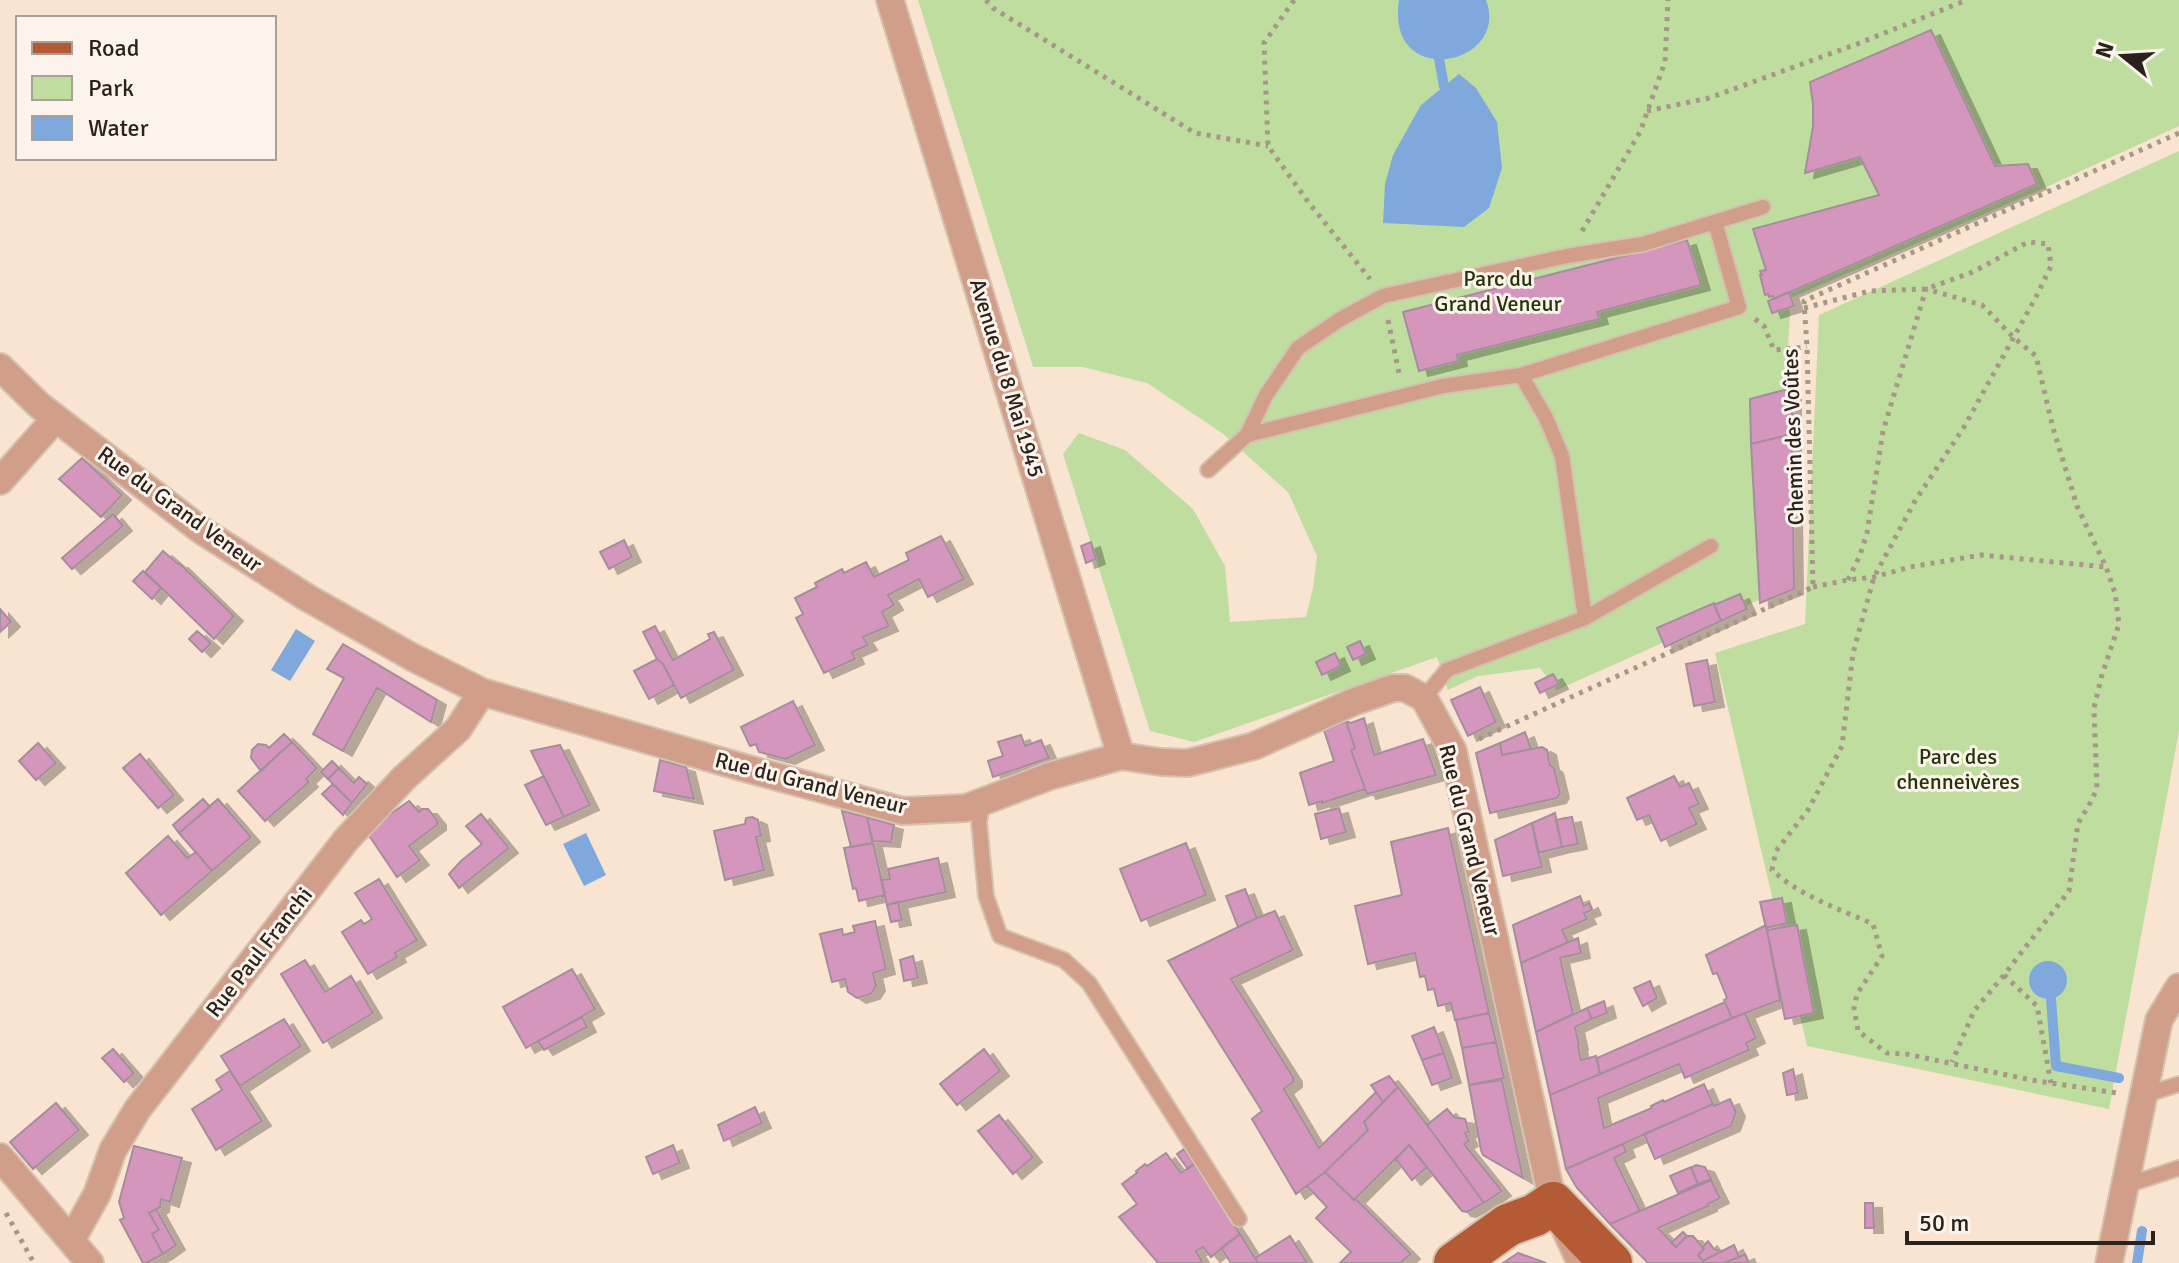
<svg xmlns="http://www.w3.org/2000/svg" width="2179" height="1263" font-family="Signika,sans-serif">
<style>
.green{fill:#bfdd9f}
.water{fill:#7fa8dc}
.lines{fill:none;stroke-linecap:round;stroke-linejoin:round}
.stream{stroke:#7fa8dc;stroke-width:10}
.building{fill:#d496bd;stroke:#a58e9c;stroke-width:2;filter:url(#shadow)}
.service-casing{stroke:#d4c1b0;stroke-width:18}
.minor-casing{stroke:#d4c1b0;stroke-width:30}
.primary-casing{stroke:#d4c1b0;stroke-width:46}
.path{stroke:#a69788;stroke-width:5;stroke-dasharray:4 6;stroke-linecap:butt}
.service{stroke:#d09e89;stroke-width:14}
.minor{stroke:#d09e89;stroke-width:26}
.primary{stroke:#b45b35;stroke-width:42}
.labels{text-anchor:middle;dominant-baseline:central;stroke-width:6;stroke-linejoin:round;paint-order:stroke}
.park-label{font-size:22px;fill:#243609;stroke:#fcf4ec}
.street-label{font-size:22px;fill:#2a231b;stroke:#fcf4ec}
</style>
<defs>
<filter id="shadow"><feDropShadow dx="9" dy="5" stdDeviation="0" flood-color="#0004"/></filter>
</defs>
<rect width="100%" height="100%" fill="#f9e4d1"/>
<path class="green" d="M918,0H2179V126L2040,190L1788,299L1790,313L1786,378L1788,587L1557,690L1540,668L1478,676L1448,690L1437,657L1194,742L1150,731L1063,454L1079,433L1125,450L1193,509L1225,566L1230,622L1306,617L1313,588L1317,556L1288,492L1222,433L1147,383L1083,367H1033Z
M2179,151V731L2109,1109L1807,1046L1715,653L1805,624L1819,315Z"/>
<path class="water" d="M1399,0H1486C1511,66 1385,91 1399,0Z
M1459,74L1476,88L1497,122L1502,168L1489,208L1464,227L1383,223L1385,184L1393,155L1421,105Z
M296,629L315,641L290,681L271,670Z
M586,833L606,875L584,886L563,844Z
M2029 980a19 19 0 1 1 38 0a19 19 0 1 1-38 0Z"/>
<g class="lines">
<path class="stream" d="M1439,59L1444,86
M2051,999L2056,1066L2119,1078
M2137,1263L2142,1231"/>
</g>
<path class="building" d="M1931,30L1995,166L2028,164L2037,184L1774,299L1773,296L1769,297L1768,294L1765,295L1760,275H1762L1760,271L1766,270L1753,229L1879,195L1860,157L1805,173L1813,127V104L1810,82Z
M1687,240L1701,285L1597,312L1599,319L1457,355L1458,361L1419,371L1403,312Z
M1789,292L1794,306L1772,313L1768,301Z
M1792,388V434L1751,444L1750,399Z
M1792,434L1794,589L1760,603L1751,444Z
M82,458L122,495L101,517L59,479Z
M113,514L123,526L72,569L62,558Z
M941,536L964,579L928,597L919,579L888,595L894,605L882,612L889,626L863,637L868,645L852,652L855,659L824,673L796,618L803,614L795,598L817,587L815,583L842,569L844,573L866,562L874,577L909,560L906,553Z
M624,540L632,557L609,569L600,552Z
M1091,542L1096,559L1086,563L1081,546Z
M163,551L178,564L179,563L234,616L214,639L145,572Z
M143,571L161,588L152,599L133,581Z
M1740,594L1747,609L1721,621L1714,605Z
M1714,603L1721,621L1665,647L1657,628Z
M0,609L11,622L0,632Z
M655,626L673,660L710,639L708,634L714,632L734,670L681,698L663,664L657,659L643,632Z
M197,631L211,643L202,652L189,639Z
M1360,641L1366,654L1353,660L1347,647Z
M343,644L437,700L431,722L377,688L343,751L313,734L344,678L327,669Z
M1335,653L1341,666L1322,675L1316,662Z
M657,659L663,664L674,685L649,699L634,671Z
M1707,660L1715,702L1694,706L1686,664Z
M1553,674L1559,684L1540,693L1535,683Z
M1480,687L1496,722L1468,736L1451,700Z
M793,701L815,745L786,759L759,752L756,744L750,746L741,727Z
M1364,718L1374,755L1423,739L1436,775L1367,794L1351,750L1355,748L1346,721L1351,723Z
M1346,721L1355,748L1351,750L1365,789L1322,803V801L1309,805L1300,773L1334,761L1324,730Z
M1525,732L1531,749L1502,755L1500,743Z
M284,734L292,742L261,771L251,758L252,750L258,744L266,745L269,748Z
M1021,735L1025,746L1041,740L1049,758L993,777L988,761L1003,756L998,742Z
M292,742L317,768L306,779L309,782L265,821L238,791Z
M38,743L56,763L36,780L19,761Z
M1500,743L1502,755L1542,747L1547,750L1550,765L1554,768L1560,793L1557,798L1490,813L1476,753Z
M560,745L590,805L564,817L531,751Z
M140,754L174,795L158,808L123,768Z
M660,760L686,767L694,799L654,791Z
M332,761L339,768L328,779L321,772Z
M339,768L354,783L359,777L367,784L352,803L328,779Z
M544,776L564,817L546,825L525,785Z
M1674,776L1680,787L1689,783L1699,804L1689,808L1697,824L1661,841L1649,815L1637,820L1627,798Z
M333,784L352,803L343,815L322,794Z
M203,799L210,807L179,833L173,825Z
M218,799L251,837L212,871L179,833Z
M409,801L419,812L422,809H428L437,820V825L409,846L420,860L397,877L366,831Z
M1339,808L1346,832L1321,839L1315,814Z
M842,811L867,817L873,843L851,847Z
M1555,813L1562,847L1538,853L1532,823Z
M481,814L509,848L459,888L449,874L461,861L482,844L466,826Z
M752,817L758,820L761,836L756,837L764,870L725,880L714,831L745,824L746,818Z
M867,817L894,825L891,842L872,841Z
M1572,817L1578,844L1562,847L1556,820Z
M1532,823L1542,867L1503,876L1495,840Z
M1448,828L1489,1013L1455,1020L1451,1003L1438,1006L1434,989L1428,990L1425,976L1420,977L1415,953L1368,964L1355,906L1402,895L1391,842Z
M168,836L187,858L196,852L212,871L161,915L126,873Z
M873,843L885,895L859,901L856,888L853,889L844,848Z
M1186,843L1206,895L1141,921L1120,869Z
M938,858L946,892L887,905L881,880L890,879L888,869Z
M379,879L417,940L395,953L397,957L368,974L342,932L361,920L364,924L372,919L355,893Z
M1245,889L1257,918L1238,927L1226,896Z
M1580,896L1584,906L1589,903L1592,910L1584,913L1587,919L1562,930L1568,942L1521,963L1513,925Z
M1782,898L1787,923L1766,928L1760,902Z
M898,902L902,920L891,922L887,905Z
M1275,911L1293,950L1231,979L1293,1077V1082L1284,1089L1319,1148L1376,1092L1383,1102L1364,1122L1368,1130L1325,1172L1296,1194L1252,1119L1262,1111L1168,961L1257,918Z
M875,921L886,969L873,973L876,986L871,994L857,998L848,992L845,979L832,982L820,934L842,929L843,935L855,932L853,926Z
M1766,925L1780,1000L1732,1018L1724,1000L1727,998L1717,973L1713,974L1706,955Z
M1797,925L1814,1013L1785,1019L1767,930Z
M1578,938L1581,953L1560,958L1573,1014L1536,1032L1521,963Z
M913,956L918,978L904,981L900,960Z
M305,960L325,992L351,976L373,1013L323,1043L281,974Z
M572,969L595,1009L526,1048L503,1007Z
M1650,981L1657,998L1643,1006L1634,988Z
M1604,1001L1607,1013L1592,1019L1587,1008Z
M1725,1002L1732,1018L1600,1074L1597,1058Z
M1587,1008L1592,1019L1575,1027L1579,1045L1578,1046L1581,1060L1596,1056L1600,1074L1550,1095L1536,1032Z
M1489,1013L1496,1042L1462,1048L1456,1020Z
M1745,1013L1756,1038L1746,1043L1749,1050L1685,1078L1679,1064L1598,1098L1604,1128L1652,1108L1651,1106L1663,1100L1664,1102L1704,1084L1713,1104L1566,1169L1550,1095Z
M582,1017L587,1027L544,1050L538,1041Z
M284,1019L301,1046L240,1086L221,1056Z
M1434,1027L1444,1053L1422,1060L1412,1036Z
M1496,1042L1504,1078L1469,1085L1462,1048Z
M113,1049L134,1073L124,1082L102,1058Z
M984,1049L1000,1071L957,1105L940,1084Z
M1444,1053L1452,1078L1432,1085L1422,1060Z
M1793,1069L1798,1093L1787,1095L1783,1073Z
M230,1071L262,1121L216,1150L192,1109L222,1090L216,1080Z
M1389,1076L1398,1087L1383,1102L1371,1085Z
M1502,1080L1510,1118L1523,1178L1483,1155L1481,1150L1469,1085Z
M1398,1087L1427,1125L1484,1203L1467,1212L1462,1211L1409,1145L1354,1200L1325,1172L1368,1130L1364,1122Z
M1730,1099L1736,1112L1731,1126L1655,1159L1644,1134L1713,1104L1714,1106Z
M56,1103L79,1130L33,1169L10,1142Z
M755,1107L762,1123L724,1141L718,1125Z
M1447,1109L1454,1117L1465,1119L1469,1132L1465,1133L1469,1141L1464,1144L1502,1191L1484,1203L1427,1125Z
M999,1115L1033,1157L1013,1174L978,1131Z
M1623,1144L1626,1152L1614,1158L1640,1211L1610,1224L1577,1188L1566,1169Z
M673,1145L680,1163L653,1174L646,1157Z
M1409,1145L1427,1167L1412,1180L1396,1159Z
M134,1146L182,1158L170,1202L161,1199L160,1207L149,1213L159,1230L152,1234L163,1254L146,1263H143L120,1220L124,1218L119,1202Z
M1184,1149L1194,1164L1188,1169L1177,1154Z
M1166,1153L1181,1173L1194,1164L1240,1234L1211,1257L1203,1247L1196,1251L1203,1263H1158L1119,1217L1137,1204L1122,1184L1137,1173L1136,1171L1145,1164L1147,1166Z
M1696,1165L1705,1167L1711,1179L1698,1184L1691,1168Z
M1691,1167L1698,1184L1678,1193L1670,1176Z
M1325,1172L1354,1200L1356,1199L1411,1254L1400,1263H1340L1351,1252L1316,1218L1327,1207L1307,1186Z
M1711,1180L1720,1198L1708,1204V1206L1658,1228L1676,1247L1687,1236H1693L1704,1249L1698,1255L1703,1261L1734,1245L1739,1257L1724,1263H1648L1610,1224Z
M1865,1203H1873L1874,1228H1865Z
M156,1209L176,1245L163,1254L152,1234L159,1230L149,1213Z
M1683,1232L1687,1236L1676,1247L1671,1243Z
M1240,1234L1255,1258L1258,1263H1231L1221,1248Z
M1290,1236L1307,1263H1258L1255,1258Z
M1708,1241L1714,1249L1722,1251L1703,1261L1698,1255L1704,1249L1703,1247Z
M1518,1253L1546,1263H1503Z
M1745,1254L1749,1263H1724L1739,1257Z"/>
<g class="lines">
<defs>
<path id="service" d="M1521,375L1739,307L1715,222
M1247,435L1266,395L1298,348L1339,320L1383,296L1567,256L1643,244L1763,207
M1208,470L1247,435L1443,386L1521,375L1546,418L1562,456L1585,618L1447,670L1424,698
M1585,618L1711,546
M983,801L979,822L986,896L1000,936L1064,960L1089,983L1239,1219
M2142,1096L2179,1084
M2124,1186L2179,1168"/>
<path id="minor" d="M890,0L1121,756
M0,367L40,406L201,530L306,597L412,657L482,692L741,767L903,811L966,808L1050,776L1121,756L1161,762L1188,763L1254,746L1353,702L1393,688H1405L1424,698L1453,751L1553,1203L1581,1263
M0,481L56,418
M0,1157L90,1263
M72,1239L97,1194L113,1150L137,1110L346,840L404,778L458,729L482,692
M2109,1263L2159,1020L2179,987"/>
<path id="primary" d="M1455,1263L1508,1225L1535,1215L1553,1203L1611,1263"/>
</defs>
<use href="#service" class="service-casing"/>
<use href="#minor" class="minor-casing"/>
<use href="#primary" class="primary-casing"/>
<path class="path" d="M986,0L993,8L1195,133L1268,146
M1294,0L1264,43L1268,146L1309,203L1370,279
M1647,111L1709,98L1857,44L1967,0
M1582,231L1640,132L1665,62L1668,0
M1804,308L1870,291L1926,289L1973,272L2028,242L2048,244L2051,266L2036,297L1964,427L1915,501L1874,577L1853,653L1842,746L1808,810L1776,851L1772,870C1800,896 1839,909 1873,924L1882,956L1857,994L1854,1008L1858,1031L1887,1053L1906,1054L2031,1080L2117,1093
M1755,319L1764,326L1774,350L1807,347
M1388,320L1399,373
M1848,580L1860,555L1867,533L1883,431L1926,289L1982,305L2013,337L2036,356L2053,428L2077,506L2106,567L2115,593L2119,624L2101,678L2094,708L2097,789L2088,807L2078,823L2069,891L2004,975L1974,1011L1952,1062
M1813,587L1848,580L1874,577L1910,567L1981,555L2106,567
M1479,739L1813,587L1807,347L1804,301L2179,133
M2004,975L2037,1006L2051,1083
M6,1213L34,1263"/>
<use href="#service" class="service"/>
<use href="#minor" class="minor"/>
<use href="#primary" class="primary"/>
</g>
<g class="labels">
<g class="park-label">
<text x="1498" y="278">Parc du<tspan x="1498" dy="25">Grand Veneur</tspan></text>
<text x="1958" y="756">Parc des<tspan x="1958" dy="25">chenneivères</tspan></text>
</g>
<g class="street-label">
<text transform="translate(1007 378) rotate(73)">Avenue du 8 Mai 1945</text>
<text transform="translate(1793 437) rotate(-92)">Chemin des Voûtes</text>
<text transform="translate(180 509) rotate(36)">Rue du Grand Veneur</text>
<text transform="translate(811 783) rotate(14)">Rue du Grand Veneur</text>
<text transform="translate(1470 840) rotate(76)">Rue du Grand Veneur</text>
<text transform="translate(259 952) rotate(-52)">Rue Paul Franchi</text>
</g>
</g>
<rect x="16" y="16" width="260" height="144" fill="#fcf4ec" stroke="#a8a098" stroke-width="2"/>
<rect x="32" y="42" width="40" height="12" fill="#b45b35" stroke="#a8a098" stroke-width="2"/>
<text x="88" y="56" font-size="24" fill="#2a231b">Road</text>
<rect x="32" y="76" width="40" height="24" fill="#bfdd9f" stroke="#a8a098" stroke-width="2"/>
<text x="88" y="96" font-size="24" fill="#2a231b">Park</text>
<rect x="32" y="116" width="40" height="24" fill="#7fa8dc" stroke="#a8a098" stroke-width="2"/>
<text x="88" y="136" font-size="24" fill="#2a231b">Water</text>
<g transform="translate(2123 56) rotate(288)" stroke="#fcf4ec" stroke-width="6" paint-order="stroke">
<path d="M0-6L14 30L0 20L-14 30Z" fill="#2a231b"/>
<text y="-12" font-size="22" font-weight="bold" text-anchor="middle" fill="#2a231b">N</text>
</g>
<path d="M1907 1231v12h246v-12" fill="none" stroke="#2a231b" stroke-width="4"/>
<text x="1919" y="1231" font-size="24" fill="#2a231b" stroke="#fcf4ec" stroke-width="6" paint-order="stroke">50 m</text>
</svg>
